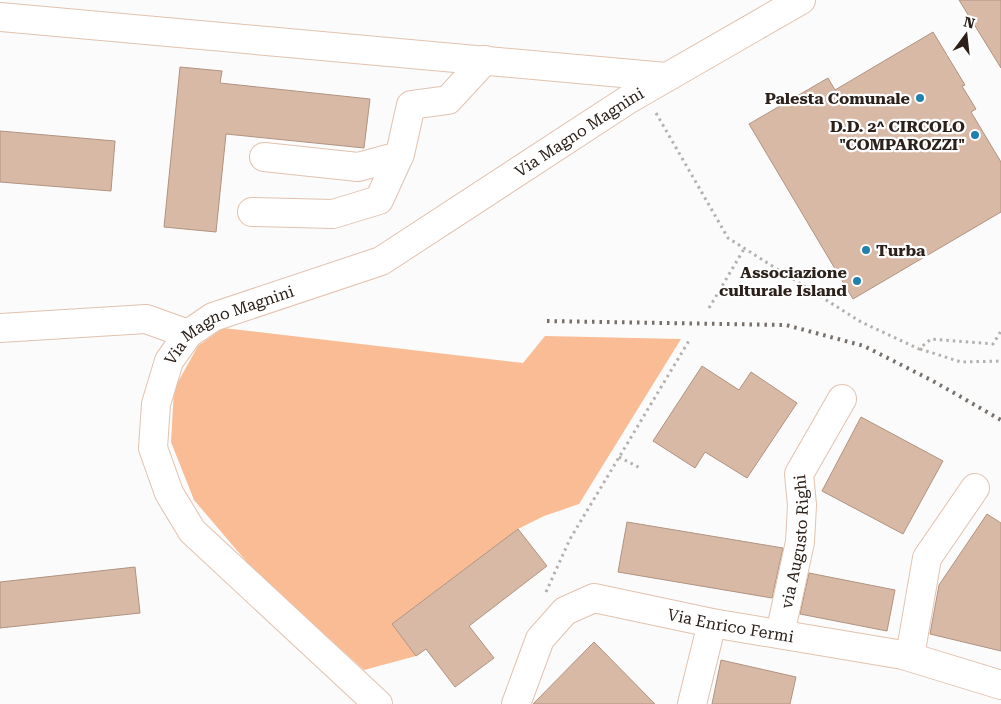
<svg xmlns="http://www.w3.org/2000/svg" width="1001" height="704" font-family="'Roboto Serif',serif">
<style>
.forest{fill:#f9bc95}
.building{fill:#d8b9a6;stroke:#b09380}
.lines{fill:none;stroke-linecap:round;stroke-linejoin:round}
.street-casing{stroke:#e1c2ae;stroke-width:30}
.secondary-casing{stroke:#e1c2ae;stroke-width:30}
.path{stroke:#b4b0ae;stroke-width:3;stroke-dasharray:2.5 4;stroke-linecap:butt}
.street{stroke:#fff;stroke-width:28}
.secondary{stroke:#fff;stroke-width:28}
.rail{stroke:#766f6a;stroke-width:4;stroke-dasharray:2.5 5;stroke-linecap:butt}
.poi-dot{fill:#2081ad;stroke:#fff;stroke-width:2}
.labels{text-anchor:middle;dominant-baseline:central;stroke-width:4.5;stroke-linejoin:round;paint-order:stroke}
.poi-label{font-size:16px;font-weight:bold;fill:#2c211a;stroke:#fff;text-anchor:end}
.street-label{font-size:16px;fill:#2c211a;stroke:#fff}
</style>
<rect width="100%" height="100%" fill="#fbfbfb"/>
<path class="forest" d="M223,328L523,363L545,336L681,339L579,504L544,516L518,529L392,624L416,656L364,670L258,575L194,500L171,442L174,389L198,346Z"/>
<path class="building" d="M959,0H1001V68Z
M933,32L965,85L962,86L976,109L971,112L1001,162V212L853,299L749,124L828,78L835,90Z
M180,67L222,71L220,83L370,99L364,148L226,134L216,232L164,227Z
M0,131L115,141L111,191L0,182Z
M702,366L739,390L751,372L797,403L747,478L705,452L695,468L653,441Z
M861,417L943,461L903,534L822,491Z
M987,514L1001,523V651L930,634L939,585Z
M627,522L783,548L772,598L618,572Z
M518,529L547,566L469,626L494,658L455,687L426,649L416,656L392,624Z
M135,567L140,613L0,628V582Z
M809,573L895,590L887,631L800,614Z
M594,642L655,704H533Z
M721,660L796,677L790,704H712Z"/>
<g class="lines">
<defs>
<g id="street">
<path d="M0,17L666,77"/>
<path d="M264,157L358,167L399,156"/>
<path d="M252,212L333,214L379,200L400,154L411,105L448,100L485,60"/>
<path id="s1" d="M780,634L800,542L802,505L799,474L842,399"/>
<path d="M910,656L927,558L975,488"/>
<path id="s2" d="M516,704L540,639L565,611L594,598L712,623L903,655L1001,685"/>
<path d="M692,704L712,623"/>
</g>
<g id="secondary">
<path d="M0,328L146,319L188,334"/>
<path id="s3" d="M378,704L192,531L169,493L153,448L156,404L169,361L188,334L213,317L381,261L629,99L801,0"/>
</g>
</defs>
<use href="#street" class="street-casing"/>
<use href="#secondary" class="secondary-casing"/>
<path class="path" d="M656,113L728,238L861,322L919,349L931,339L993,344L1001,331
M709,308L744,249
M920,349L961,362L1001,361
M619,457L642,469
M546,592L570,539L690,339"/>
<use href="#street" class="street"/>
<use href="#secondary" class="secondary"/>
<path class="rail" d="M547,321L786,325L864,346L933,381L1001,420"/>
</g>
<g class="poi-dot">
<circle cx="920" cy="98" r="5"/>
<circle cx="975" cy="135" r="5"/>
<circle cx="866" cy="250" r="5"/>
<circle cx="857" cy="281" r="5"/>
</g>
<g class="labels">
<g class="poi-label">
<text x="910" y="98">Palesta Comunale</text>
<text x="965" y="126">D.D. 2^ CIRCOLO<tspan x="965" dy="18">"COMPAROZZI"</tspan></text>
<text x="876" y="250" text-anchor="start">Turba</text>
<text x="847" y="272">Associazione<tspan x="847" dy="18">culturale Island</tspan></text>
</g>
<g class="street-label">
<text stroke="none"><textPath href="#s3" startOffset="912">Via Magno Magnini</textPath></text>
<text stroke="none"><textPath href="#s3" startOffset="508">Via Magno Magnini</textPath></text>
<text stroke="none"><textPath href="#s1" startOffset="94">via Augusto Righi</textPath></text>
<text stroke="none"><textPath href="#s2" startOffset="278">Via Enrico Fermi</textPath></text>
</g>
</g>
<g transform="translate(966 35) rotate(15)" stroke="#ffffff" stroke-width="4" paint-order="stroke">
<path d="M0-4L9 19L0 12L-9 19Z" fill="#2c211a"/>
<text y="-8" font-size="14" font-weight="bold" text-anchor="middle" fill="#2c211a">N</text>
</g>
</svg>
